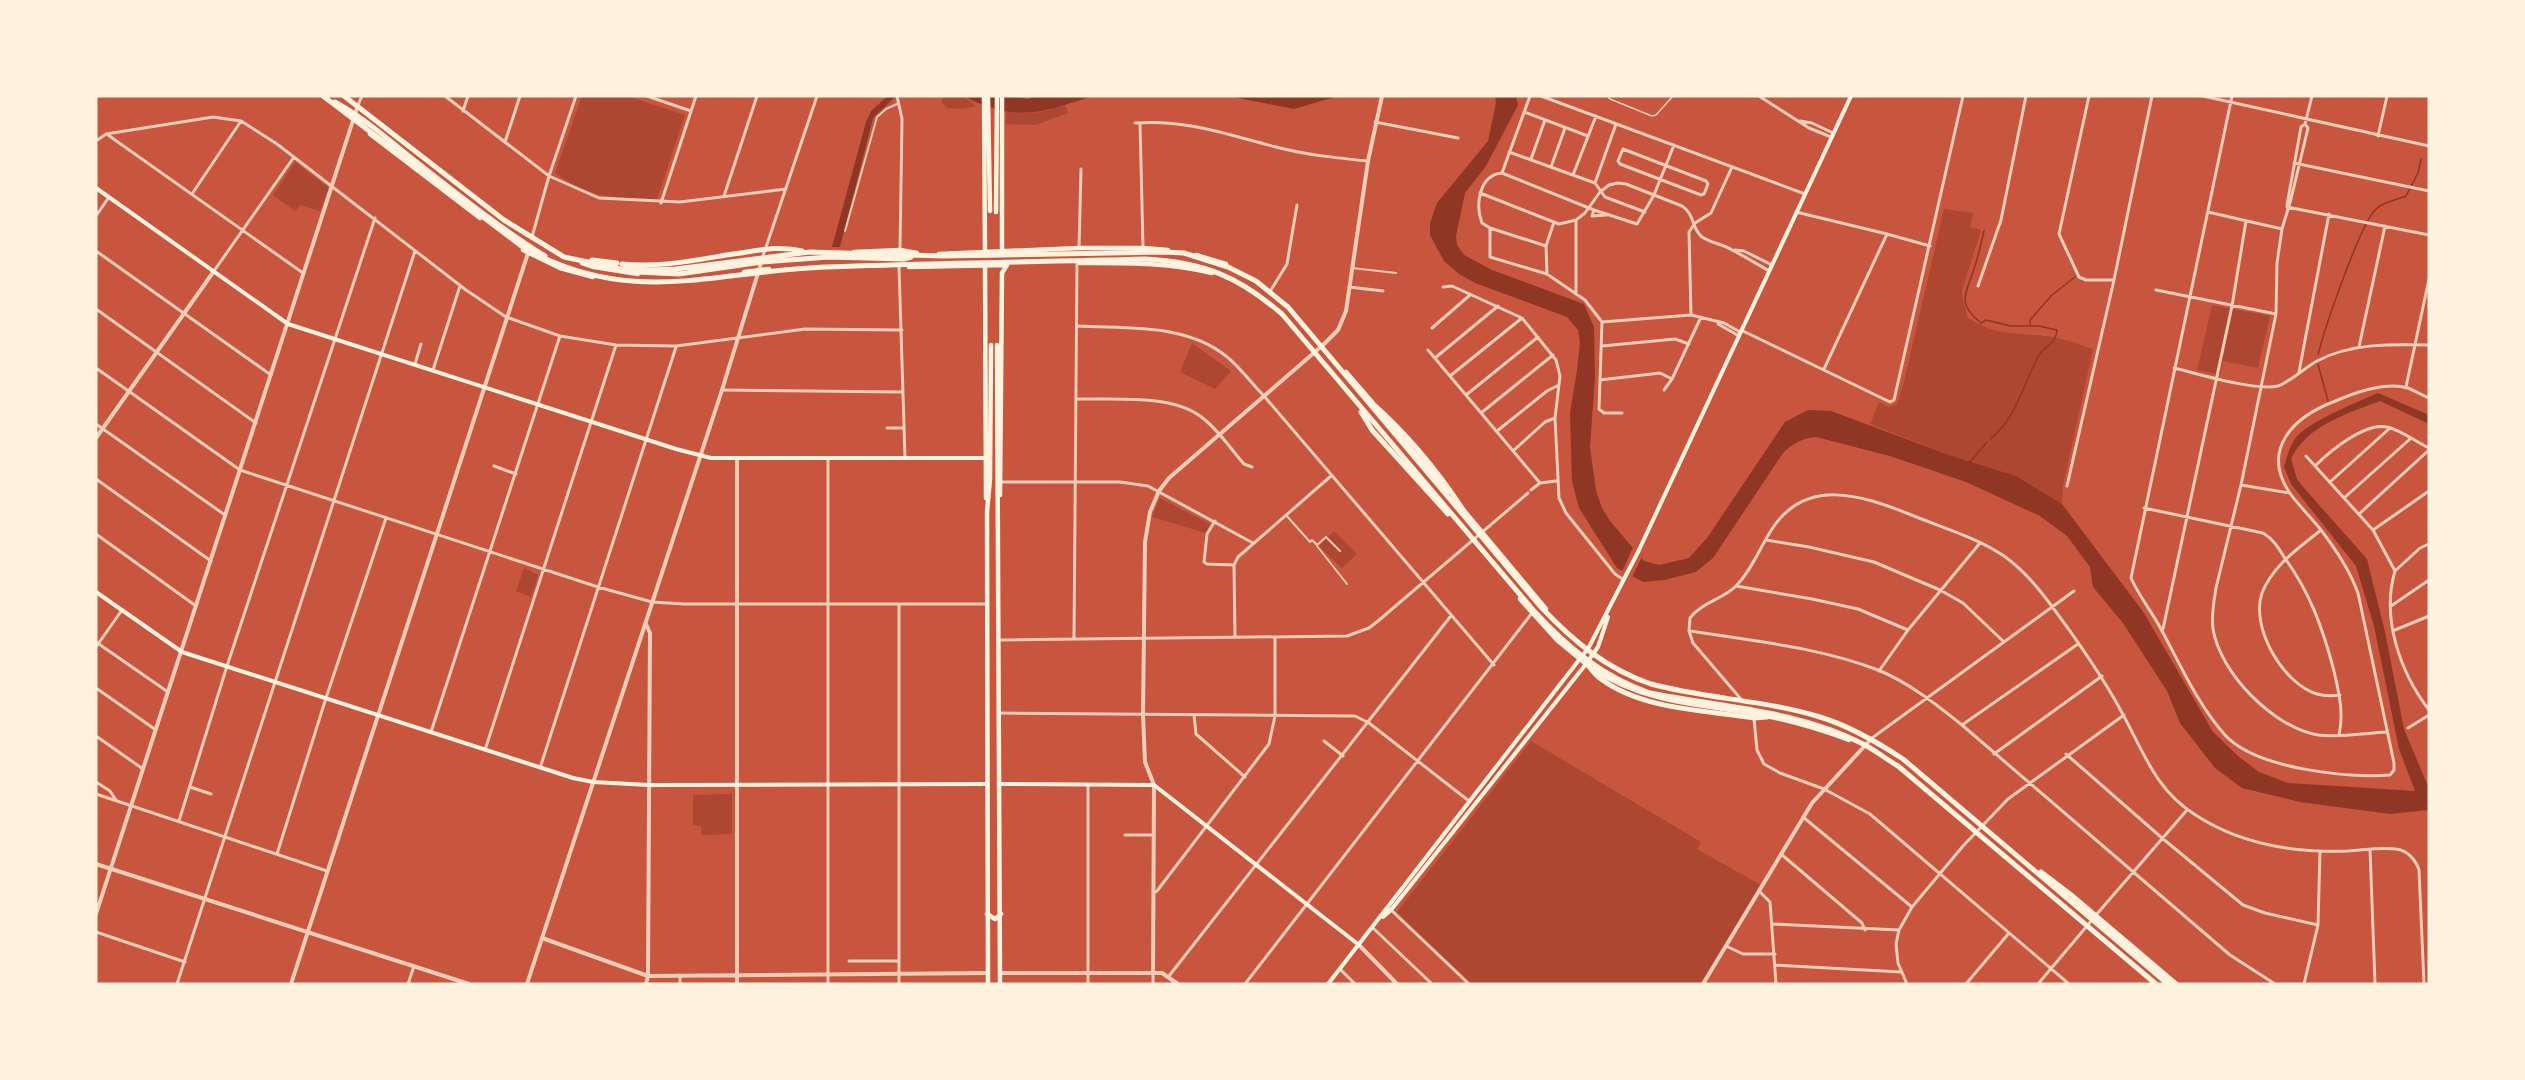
<svg xmlns="http://www.w3.org/2000/svg" width="2525" height="1080" font-family="Overpass,sans-serif">
<style>
.green{fill:#ae4732}
.water{fill:#8f3625}
.pier{fill:#c8553d}
.lines{fill:none;stroke-linecap:round;stroke-linejoin:round}
.stream{stroke:#8f3625;stroke-width:1.5}
.service{stroke:#f1ccb7;stroke-width:1.5}
.pedestrian{stroke:#f1ccb7;stroke-width:2}
.minor{stroke:#f1ccb7;stroke-width:3}
.tertiary{stroke:#f1ccb7;stroke-width:4}
.secondary{stroke:#fff3e0;stroke-width:4}
.primary{stroke:#fff3e0;stroke-width:4.5}
.motorway{stroke:#fff3e0;stroke-width:5}
</style>
<rect width="100%" height="100%" fill="#c8553d"/>
<path class="green" d="M582,96H627L685,115L656,202C616,198 589,198 555,173Z
M942,96H963L976,106L961,109L947,108L942,103Z
M1065,105L1068,113L1035,125L1006,124V111C1027,116 1044,112 1065,105Z
M295,162L329,188L320,211L301,205L295,211L273,195Z
M1944,209L1973,213L1970,227L1981,230L1962,290L1963,300L1968,318C2002,339 2021,331 2057,338C2069,340 2081,345 2093,349L2063,486L2062,504L2016,476L1952,456L1870,424L1879,402L1889,407L1897,404L1904,382Z
M2212,305L2270,316L2258,368L2223,361L2220,375L2197,370Z
M1192,343L1231,371L1215,389L1180,372Z
M1160,498L1210,524L1206,533L1152,517Z
M1334,531L1357,554L1342,568L1319,546Z
M524,568L538,575L531,597L516,591Z
M1531,741L1701,842L1697,849L1761,885L1700,984H1472L1397,912Z
M732,794V834L701,835V826L693,825V795Z"/>
<path class="water" d="M888,96H896L873,118L840,247H832L866,122L871,111Z
M965,96H1014L1027,99L1040,96H1093C1057,107 1033,119 996,109C984,105 975,103 965,96Z
M1228,96H1339L1294,109Z
M1495,96H1516L1518,105L1486,166L1465,193L1456,236L1457,245L1464,255L1492,270L1584,304L1594,327L1595,377L1590,447L1596,491L1602,508L1610,521L1644,561L1659,565L1689,558L1707,538L1785,422L1808,410L1831,411L1952,456L2016,476L2062,504L2144,613L2213,732L2239,757L2259,772L2288,783L2415,791L2399,749L2374,626L2356,566L2291,484L2284,467C2287,457 2290,445 2297,436C2311,421 2357,402 2378,393L2429,415V424L2380,401C2348,413 2306,426 2291,459L2297,479L2304,488L2367,559L2385,632L2404,729L2427,784L2429,785V810L2390,814L2300,802L2242,788L2215,768L2180,723L2167,691L2123,623L2093,587L2090,567L2067,536L2040,516L1966,482L1890,456L1816,437C1801,438 1793,444 1783,453L1713,558L1696,572L1664,580L1643,582L1617,568L1579,508L1572,481L1570,413L1577,370L1580,342L1578,330L1567,317L1475,283L1459,274L1444,261L1430,235V223L1437,203L1488,141L1496,103Z"/>
<path class="pier" d="M1633,547L1643,555L1632,577L1622,572Z"/>
<g class="lines">
<path class="stream" d="M1984,231C1981,244 1978,257 1974,269C1966,294 1956,303 1981,323L1986,320L2011,326H2039L2057,330C2056,345 2046,344 2039,355C2024,382 2016,420 1990,439
M2030,325V320L2052,295L2075,277
M2318,355C2324,330 2360,224 2376,209C2383,202 2397,200 2406,196L2418,173L2421,159
M2318,364L2328,401
M1970,462L1987,442"/>
<path class="service" d="M1608,96L1610,99L1652,116L1656,115L1673,96"/>
<path class="pedestrian" d="M845,231L877,117L886,109L899,103
M1352,268L1396,273
M1286,515L1310,542L1312,540L1317,545L1326,537L1340,551
M1317,546L1347,584"/>
<path class="minor" d="M445,96L549,176L599,198L680,202L786,189
M647,96L691,111
M897,96L902,119L900,250
M1541,96L1805,194
M1759,96L1809,128L1831,137
M2089,96L2059,234L2079,277L2086,280H2114
M2203,96L2429,146
M2232,96L2131,578C2139,596 2152,612 2161,629C2180,664 2198,705 2225,735C2256,769 2347,778 2390,775L2394,770V763L2358,593C2349,569 2336,550 2321,530C2311,517 2298,505 2289,492C2261,449 2294,417 2333,402C2354,393 2385,381 2408,388C2415,391 2422,395 2429,398
M358,105L362,96
M463,111L468,96
M1524,112L1588,136
M1800,121L1812,123L1833,133
M1375,122L1458,138
M1135,123C1186,119 1229,135 1276,147C1306,155 1337,158 1368,161
M1140,123L1143,247
M2305,124L2308,128L2291,199L2282,229L2277,263L2276,314L2241,485L2216,588C2214,601 2211,615 2213,629C2220,673 2274,728 2318,735C2340,738 2365,733 2387,732
M108,135L303,273
M2378,136L2387,96
M96,141L106,134L213,117L241,121L277,144L466,290L506,317L560,336L616,345L676,346L805,329L902,330
M505,142L520,96
M1623,149L1706,181L1708,184L1704,194L1701,195L1620,164L1618,161Z
M1509,152L1595,183L1605,197L1645,212
M1531,159L1545,120
M2294,163L2429,191
M1551,167L1565,128
M1502,173L1594,210L1637,224L1654,195L1674,145
M1502,173C1479,175 1475,205 1482,223L1490,228L1546,246
M1502,173L1530,96
M1573,175L1596,116
M1595,183L1616,124
M1480,193L1559,224L1576,220L1585,213L1600,192L1609,185L1618,183L1626,184L1682,206C1695,214 1691,228 1702,237C1711,243 1723,244 1732,250C1744,256 1757,264 1769,271
M192,194L241,121
M724,196L757,96
M661,203L696,96
M2287,205L2301,127L2305,124L2312,96
M2287,207L2429,235
M1594,210L1592,216L1607,215
M1796,212L1887,234L1930,246
M2208,212L2282,229
M96,216L109,197
M1576,221V294
M1490,228V257L1547,274L1585,300L1602,322L1691,315L1724,323L1740,332
M532,237L549,176L576,96
M1079,248L1081,169
M1735,250L1744,251L1772,265
M96,251L271,375
M763,256L817,96
M899,267L905,458
M214,271L294,157
M1547,274L1546,246L1554,222
M1978,286L2001,220L2026,96
M1349,287L1383,291
M1443,287L1452,286L1522,318L1556,360L1560,376L1555,418L1559,498L1566,513L1615,574L1624,580
M1271,290L1287,264L1297,205
M2156,290L2276,314
M96,309L256,423
M1691,315L1689,232L1695,223L1711,213L1732,167
M1602,322L1599,409L1604,413H1622
M1718,324L1739,336
M1078,326C1127,329 1185,323 1226,356C1240,367 1251,383 1264,396L1494,665
M1432,328L1470,295
M1741,330L1890,402L1894,400L1963,96
M1602,346L1675,339L1689,344
M2359,347L2385,226
M1428,350L1540,483
M1435,358L1498,306
M415,364L421,344
M96,368L240,470L598,587L652,602L684,604H987
M2174,368C2199,374 2254,391 2278,386C2288,383 2306,367 2317,361C2351,343 2391,344 2429,345
M1824,369L1887,234
M433,370L460,286
M2299,372L2329,214
M1450,376L1522,318
M1600,380L1660,373L1672,379
M2406,387L2429,279
M722,390L903,392
M1664,390L1672,379L1701,317
M1466,395L1538,337
M1077,399C1113,400 1170,394 1200,416C1217,428 1230,448 1244,464L1252,467
M1481,413L1553,355
M96,424L225,515
M887,428H904
M1497,431L1547,391L1557,386
M1513,451L1545,422L1555,418
M2306,456L2373,530L2395,571C2381,618 2400,672 2429,710
M494,466L516,474
M2315,466C2330,451 2365,422 2387,427C2401,430 2416,442 2429,448
M96,479L211,561
M1001,482H1120L1148,486L1253,543
M2330,482L2390,428
M2241,485L2290,493
M2067,486L2114,280L2152,96
M1531,490L1540,483L1556,481
M2344,498L2410,439
M2144,508L2263,533C2273,539 2278,547 2284,557C2310,592 2323,629 2334,671C2339,693 2344,713 2339,735
M2359,514L2429,450
M1215,521L1207,534L1204,562L1207,564L1233,565
M2321,530C2299,548 2273,565 2262,593C2250,627 2283,684 2317,694C2324,696 2332,696 2340,695
M2373,530L2429,491
M96,534L196,606
M1766,540L1809,547L1874,562L1940,590L1963,603L2004,642
M2395,571L2420,548L2429,544
M1736,586L1812,599L1858,609L1908,630
M2391,606L2429,580
M2163,629L2232,306L2246,221
M2395,630L2429,616
M1690,631C1753,641 1818,647 1878,670C1908,682 1937,705 1962,725L2230,955L2275,984
M1235,637L1234,565L1238,557L1331,476
M1074,638L1077,263
M998,640L1347,636L1369,628L1378,621L1528,493
M96,642L168,692
M96,647L122,610
M1879,671L1908,630L1980,543
M96,688L156,730
M1740,698L1693,643L1689,631L1690,618C1701,603 1723,599 1736,586C1752,570 1760,547 1772,529C1806,477 1861,495 1909,514C1940,527 1976,537 2004,556C2032,576 2050,604 2070,631C2088,657 2106,682 2121,711C2143,750 2154,788 2194,814C2239,844 2295,853 2348,851C2364,850 2381,847 2396,849C2407,850 2416,860 2419,870L2424,984
M1000,713L1355,716L1369,723L1469,801
M1194,715L1196,734L1245,777
M1754,718L1757,750L1764,764L1780,773L1824,789L1870,814L2069,984
M1962,725L2078,644
M2408,728L2429,715
M431,732L560,336
M96,736L143,769
M1872,738L2074,591
M1324,741L1343,756
M485,750L616,345
M1994,754L2102,676
M2066,754L2162,838L2243,905L2265,913L2318,925
M540,768L676,347
M96,782L110,791L116,800
M1088,785V984
M190,787L211,794
M96,794L327,871
M1803,817L1912,907
M179,821L227,666L375,218
M1125,835H1153
M2370,849L2375,984
M277,854L326,698L386,518
M1781,854L1862,923L1865,930
M1759,891L1770,902L1776,984
M1153,893L1157,891L1269,744L1275,716V637
M1390,909L1469,984
M2096,915L2187,810
M1773,924L1899,930
M1373,928L1432,984
M96,932L185,962
M1726,946L1743,954H1775
M849,961H899
M1775,965L1901,972
M1340,969L1355,984
M1153,973V984
M680,975V984
M1169,976L1450,617
M177,984L415,251
M408,984L414,966
M828,984V458
M899,984V604
M1245,984L1532,613
M1907,984L1898,963L1896,944L1899,930L1912,907L1963,846L2008,799L2124,715
M1966,984L2009,933
M2038,984L2092,920
M2304,984L2318,925L2320,851"/>
<path class="tertiary" d="M96,438L214,271
M646,624L650,633L648,976L646,984
M96,864L469,984
M96,914L358,105
M542,938L648,976L988,973
M1359,945L1397,984
M1000,973H1162L1178,984
M1153,973L1154,785L1145,762L1143,715L1145,542L1150,512L1159,491L1169,478L1323,345L1338,330L1346,311L1368,161L1382,96
M291,984L528,253
M527,984L722,390L762,260
M737,984V458
M1703,984L1812,803L1872,738"/>
<path class="secondary" d="M96,188L288,324L676,449L711,458H986
M96,592L182,652L573,778L593,782L649,785L987,784
M1000,784L1154,785L1359,945
M1383,917L1391,910L1586,664L1598,647L1608,617
M1328,984L1589,647L1639,550L1851,96"/>
<path class="primary" d="M984,96L985,255
M988,96L990,211
M1002,96V251
M370,134L480,218
M996,212L997,96
M523,250L560,268L593,277
M854,252L900,250L917,253
M939,254L1079,248H1143L1168,250
M1196,255L1226,264
M582,263L594,267L638,274
M985,263L986,498
M1080,263C1125,263 1168,262 1212,273
M909,267L1006,265
M744,272L769,269
M997,345L1000,984
M1346,372L1372,402
M1387,420L1448,492
M1000,495L1002,273L1007,265
M1461,507L1546,609
M1520,599L1557,640L1586,664
M1593,669C1644,702 1694,704 1751,713C1785,719 1818,728 1849,740
M987,914L995,919L1001,914
M988,984L987,512L990,479L991,345"/>
<path class="motorway" d="M323,96L524,248C632,308 714,271 826,267C933,263 1039,262 1145,259C1203,262 1238,276 1282,314L1534,611C1567,647 1603,677 1650,693C1720,707 1798,710 1863,744C1875,750 1886,759 1898,766L2156,984
M344,96L504,220L564,257L621,269L648,270L676,269L810,252L942,256L1164,252L1184,253L1228,267L1256,281L1288,307L1540,606C1572,640 1606,669 1651,684C1707,699 1765,700 1820,717C1850,726 1877,742 1903,759L2168,984
M335,102C362,117 386,137 410,157C454,191 498,227 545,256
M592,260L617,263
M622,264C659,268 696,260 733,254C756,251 778,245 802,251
M637,272L679,274L762,262L829,257L904,259L911,257
M1371,402C1405,432 1437,470 1462,508
M1361,412L1372,430L1448,514
M1585,662C1590,667 1595,675 1601,679C1643,710 1705,710 1754,718L1767,717
M2041,872L2070,894L2176,984"/>
</g>
<rect width="2525" height="1080" fill="none" stroke="#fff3e0" stroke-width="195"/>
</svg>
